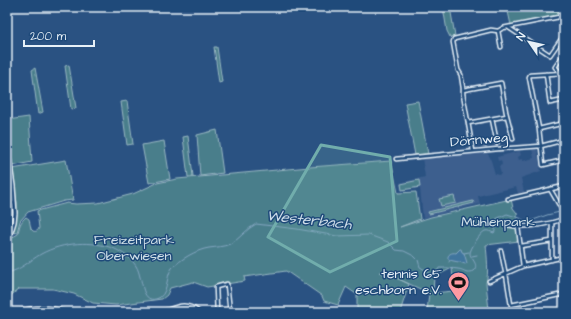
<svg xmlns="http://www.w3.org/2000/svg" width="571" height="319" font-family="'Architects Daughter',sans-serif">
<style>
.built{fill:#3c5f8e}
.green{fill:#4a7e8b;stroke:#99b8c2;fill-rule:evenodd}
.water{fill:#40749d;stroke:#83a6c1}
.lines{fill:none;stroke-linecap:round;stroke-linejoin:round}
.stream{stroke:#83a6c1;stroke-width:1}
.street-casing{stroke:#e8f1f8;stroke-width:5.5}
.secondary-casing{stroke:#e8f1f8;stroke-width:6}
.street{stroke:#1f4a7a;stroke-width:2.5}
.secondary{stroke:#1f4a7a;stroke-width:3}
.marked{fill:#71adac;fill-opacity:0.2;stroke:#71adac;stroke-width:3;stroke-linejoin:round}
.labels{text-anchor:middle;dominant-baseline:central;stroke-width:3;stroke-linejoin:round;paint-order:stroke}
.street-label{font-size:14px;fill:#e8f1f8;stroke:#1f4a7a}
.park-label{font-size:14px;fill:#d0e0e8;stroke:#1f4a7a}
.poi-label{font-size:14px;fill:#e8f1f8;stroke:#1f4a7a;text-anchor:end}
.water-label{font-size:15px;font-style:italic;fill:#cfdeea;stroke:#1f4a7a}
</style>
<rect width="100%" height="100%" fill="#2a5282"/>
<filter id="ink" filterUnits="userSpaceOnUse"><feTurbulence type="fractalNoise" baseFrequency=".025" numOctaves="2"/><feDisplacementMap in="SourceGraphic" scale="8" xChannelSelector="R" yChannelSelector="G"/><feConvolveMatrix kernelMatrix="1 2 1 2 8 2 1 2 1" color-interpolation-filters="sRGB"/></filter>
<g filter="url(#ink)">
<path class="built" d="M532,149H537L541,171L521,178L524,192L518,193L516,187L478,196L480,204L423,218L420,188L401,191L400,183L425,177L422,158L487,153L490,157L495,174H497L498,175L501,174L499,166L502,165L501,160L498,161L497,157L520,151L521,155L518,157L519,160L522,159L523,161L534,158Z"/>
<path class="green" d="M443,7H450L455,36L450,37L447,31Z
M507,7H564V14L511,25Z
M214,47H217L222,82L219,83Z
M69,65L76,108L71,109L65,66Z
M35,68L43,112L38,114L32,70Z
M127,101L133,144L127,145L121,102Z
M418,101L428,154L415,155L405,103Z
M29,117L32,162L12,166L7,140V120Z
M217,130L223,173L200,176L197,135Z
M188,136L193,176L188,177L183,137Z
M164,141L170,179L149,183L142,145Z
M66,160L73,200L64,201L28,212L20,221L17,232L15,233L13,231L16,214L17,203L12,169Z
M391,161L398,193L416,192L420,219L400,227L431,217L511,199L513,208L517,213L519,241L486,245C487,256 489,273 486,283L489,310L469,312H427L429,293L392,276L380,272H379L392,276L409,284L400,312H357V295L359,296L346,287L338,305L324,301L322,296L286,271L244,277L245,281L207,287L193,282L170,288L167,295L162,299L116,305L93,303L74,294L53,289H19L9,297H7V253L11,238L18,234C19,227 20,222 26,217L29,219L31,229L33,231C36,232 38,231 39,228L37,211L67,203L76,204L98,203L133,194L157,183L177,179L310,167ZM452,268L454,291L433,293L434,277Z
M419,180L420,187L402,190L401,184Z
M454,196L456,203L441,206L439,199Z
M473,201L474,203L429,214L428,212Z"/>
<path class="water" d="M460,249H461L462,252L464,253L467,263L465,264C459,261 453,262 448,259C447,254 452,252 456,253Z"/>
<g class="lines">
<path class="stream" d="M512,222L524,221
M464,253L469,252
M472,256L477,255
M449,262L450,260
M7,273C21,270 29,261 41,254C63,242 92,240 115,249C123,253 131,258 136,266C138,269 139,273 140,277C143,285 143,302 156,299C169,296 165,277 172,268C181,259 196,250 209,248C216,247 223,247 230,244C240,239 246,229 256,224L297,229L337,236L369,235L377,238L388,242L396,250L404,251L414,256L418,260L420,267L432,274L437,271L439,268C445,268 452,268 458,269C461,269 464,271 467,272C469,272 471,272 473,271C480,265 471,259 470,254C469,250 481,232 485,231C488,230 491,232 494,233L495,231L496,219L498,218L507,214L520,218L525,221L528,222L547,215L564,211"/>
<defs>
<path id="street" d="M562,16L564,22
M509,28L550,55L564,35
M498,31L501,47
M559,73V71L555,67L564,54
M564,73L530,75L529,77L539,129L543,165L564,160
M546,74L550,103L564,100
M463,90L501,83L506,112L513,139
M492,119L497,143
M468,123L507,116
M539,129L564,123
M473,151L463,94V88L461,75L458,70L453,42L454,39L491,30L498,31L503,28L564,16
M396,159L498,149L541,146L564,140
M550,189L561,208
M508,199L564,186
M7,204L14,203
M552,223V260
M507,225C526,228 546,225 564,219
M518,227L523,266
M521,246L552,241
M501,251L505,271L506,274L511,305L564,294
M489,281L523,266L564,257
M19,312C35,306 50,307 66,312
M162,312C177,307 185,301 199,312
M217,312L216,287L227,284L230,312"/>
<path id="secondary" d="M7,145L13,186L15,213L14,222L7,245"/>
</defs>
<use href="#street" class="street-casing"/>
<use href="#secondary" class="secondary-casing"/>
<use href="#street" class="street"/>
<use href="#secondary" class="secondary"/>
</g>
</g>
<path class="marked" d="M321,145L390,157L397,241L330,272L268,237Z"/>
<defs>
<symbol id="stadium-pin" viewBox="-11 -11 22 30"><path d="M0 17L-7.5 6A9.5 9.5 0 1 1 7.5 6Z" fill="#ff9aa2" stroke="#1f4a7a"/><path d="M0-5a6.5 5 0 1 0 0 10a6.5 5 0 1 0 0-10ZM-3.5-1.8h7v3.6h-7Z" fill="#111"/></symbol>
</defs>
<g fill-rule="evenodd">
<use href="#stadium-pin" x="446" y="270" width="25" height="34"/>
</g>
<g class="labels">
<g class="street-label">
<text transform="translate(479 140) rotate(-5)">Dörnweg</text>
</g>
<g class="park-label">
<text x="498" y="222">Mühlenpark</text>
<text x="134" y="240">Freizeitpark<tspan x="134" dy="16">Oberwiesen</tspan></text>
</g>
<g class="poi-label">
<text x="442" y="274">tennis 65<tspan x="442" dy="16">eschborn e.V.</tspan></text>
</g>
<g class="water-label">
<text transform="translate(309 220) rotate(6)">Westerbach</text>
</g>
</g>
<rect width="571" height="319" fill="none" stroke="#1f4a7a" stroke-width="24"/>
<rect x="12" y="12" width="547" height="295" fill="none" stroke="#e8f1f8" stroke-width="1.5" filter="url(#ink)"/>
<g transform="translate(529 42) rotate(304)" stroke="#1f4a7a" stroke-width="3" paint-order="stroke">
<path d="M0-3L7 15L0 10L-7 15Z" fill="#e8f1f8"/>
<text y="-6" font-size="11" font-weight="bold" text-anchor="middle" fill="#e8f1f8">N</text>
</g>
<path d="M24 40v6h70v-6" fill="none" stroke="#e8f1f8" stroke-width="2"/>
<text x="30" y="40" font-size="12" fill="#e8f1f8" stroke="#1f4a7a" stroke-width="3" paint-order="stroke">200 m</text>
</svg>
